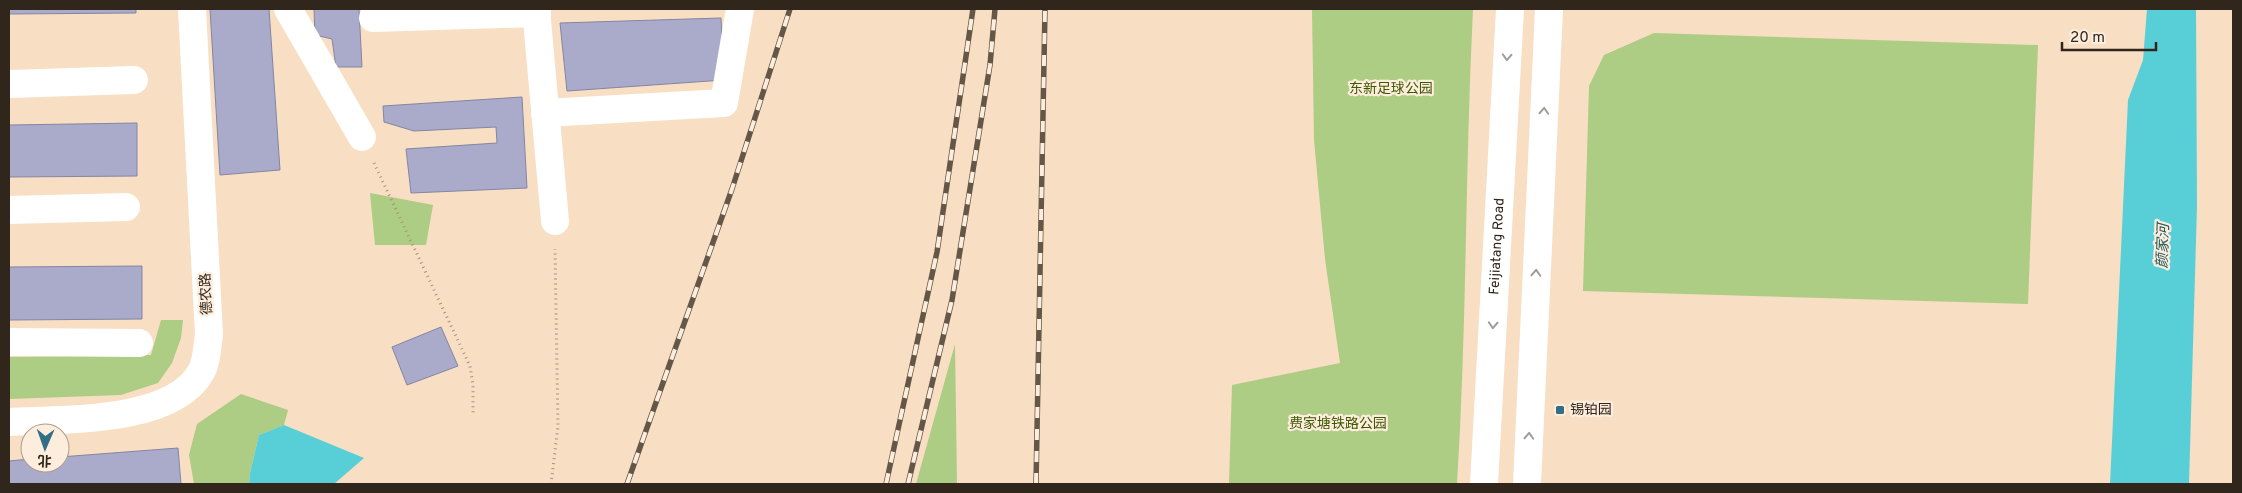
<svg xmlns="http://www.w3.org/2000/svg" width="2242" height="493" font-family="Overpass,'Noto Sans SC',sans-serif">
<style>
.green{fill:#adcc84}
.water{fill:#58cfd7}
.building{fill:#aaabcb;stroke:#8385a3}
.lines{fill:none;stroke-linecap:round;stroke-linejoin:round}
.path{stroke:#a6927e;stroke-width:3;stroke-dasharray:1 4;stroke-linecap:butt}
.minor{stroke:#fff;stroke-width:28}
.rail-casing{stroke:#655748;stroke-width:5.5}
.rail{stroke:#fdeddd;stroke-width:4;stroke-dasharray:11;stroke-linecap:butt}
.oneway{stroke:#a29d99}
.poi-dot{fill:#326e86;stroke:#fdeddd;stroke-width:2}
.labels{text-anchor:middle;dominant-baseline:central;stroke-width:4.5;stroke-linejoin:round;paint-order:stroke}
.park-label{font-size:14px;fill:#3d5801;stroke:#fdeddd}
.street-label{font-size:14px;fill:#30261c;stroke:#fdeddd}
.poi-label{font-size:14px;fill:#30261c;stroke:#fdeddd;text-anchor:start}
.water-label{font-size:15px;font-style:italic;fill:#275a5d;stroke:#fdeddd}
</style>
<rect width="100%" height="100%" fill="#f8dec3"/>
<path class="green" d="M1312,9H1473C1465,167 1467,326 1457,484H1229L1232,385L1340,363L1325,259L1314,140Z
M1654,33L2038,45L2028,304L1583,291L1589,86L1604,55Z
M370,193L433,205L426,245H375Z
M161,320H183L181,338L172,363L158,383L121,395L9,399V357L151,355Z
M955,344L957,484H916Z
M241,394L288,410L284,425L259,435L250,473L249,484H194L189,455L197,424Z"/>
<path class="water" d="M2147,9H2196L2197,206L2189,484H2110L2128,100L2143,60Z
M284,425L364,458L334,484H249L250,473L259,435Z"/>
<path class="building" d="M9,9H136V13L9,14Z
M210,9H269L280,170L220,175Z
M314,9H359L362,67H336L332,39L315,35Z
M721,18L724,80L567,91L560,23Z
M522,97L527,188L411,193L406,149L497,143L496,127L414,131L384,122L383,106Z
M137,123V176L9,177V125Z
M142,266V319L9,320V267Z
M441,327L458,366L407,385L392,347Z
M178,448L181,484H9V461L30,459V463H60V457Z"/>
<g class="lines">
<path class="path" d="M374,163L470,366L473,385V414
M551,484L558,426L555,249"/>
<g class="minor">
<path d="M288,9L362,137"/>
<path d="M536,9L555,221"/>
<path d="M373,18L537,13"/>
<path d="M9,84L134,80"/>
<path d="M545,113L724,103L740,9"/>
<path d="M9,210L126,207"/>
<path d="M9,342L139,343"/>
<path d="M9,422C61,419 172,424 201,372C207,362 207,346 209,335L192,9"/>
<path id="s1" d="M1484,484L1510,9"/>
<path d="M1527,484L1549,9"/>
</g>
<defs>
<path id="rail" d="M627,484L732,189L790,9
M886,484L937,252L973,9
M908,484L952,300L990,65L995,9
M1036,484L1045,9"/>
</defs>
<use href="#rail" class="rail-casing"/>
<use href="#rail" class="rail"/>
</g>
<defs><path id="oneway-chevron" d="M-2-3.5L2.5 0L-2 3.5" fill="none" stroke-width="1.6" stroke-linecap="round" stroke-linejoin="round" transform="scale(1.25)"/></defs>
<g class="oneway">
<use href="#oneway-chevron" transform="translate(1507 57) rotate(93)"/>
<use href="#oneway-chevron" transform="translate(1544 111) rotate(-87)"/>
<use href="#oneway-chevron" transform="translate(1536 273) rotate(-87)"/>
<use href="#oneway-chevron" transform="translate(1493 325) rotate(93)"/>
<use href="#oneway-chevron" transform="translate(1529 436) rotate(-87)"/>
</g>
<rect class="poi-dot" x="1555" y="405" width="10" height="10" rx="2.5"/>
<g class="labels">
<g class="park-label">
<text x="1391" y="89">东新足球公园</text>
<text x="1338" y="424">费家塘铁路公园</text>
</g>
<g class="street-label">
<text stroke="none"><textPath href="#s1" startOffset="238">Feijiatang Road</textPath></text>
<text transform="translate(207 294) rotate(-93)">德农路</text>
</g>
<g class="poi-label">
<text x="1570" y="410">锡铂园</text>
</g>
<g class="water-label">
<text transform="translate(2164 246) rotate(-88)">颜家河</text>
</g>
</g>
<rect width="2242" height="493" fill="none" stroke="#30261c" stroke-width="20"/>
<g transform="translate(45 448) rotate(182)"><circle r="24" fill="#fdeddd" stroke="#ab9d90"/>
<path d="M0-4L9 19L0 12L-9 19Z" fill="#326e86"/>
<text y="-8" font-size="14" font-weight="bold" text-anchor="middle" fill="#30261c">北</text>
</g>
<path d="M2062 42v8h94v-8" fill="none" stroke="#30261c" stroke-width="2.5"/>
<text x="2070" y="42" font-size="15" fill="#30261c" stroke="#fdeddd" stroke-width="4" paint-order="stroke">20 m</text>
</svg>
